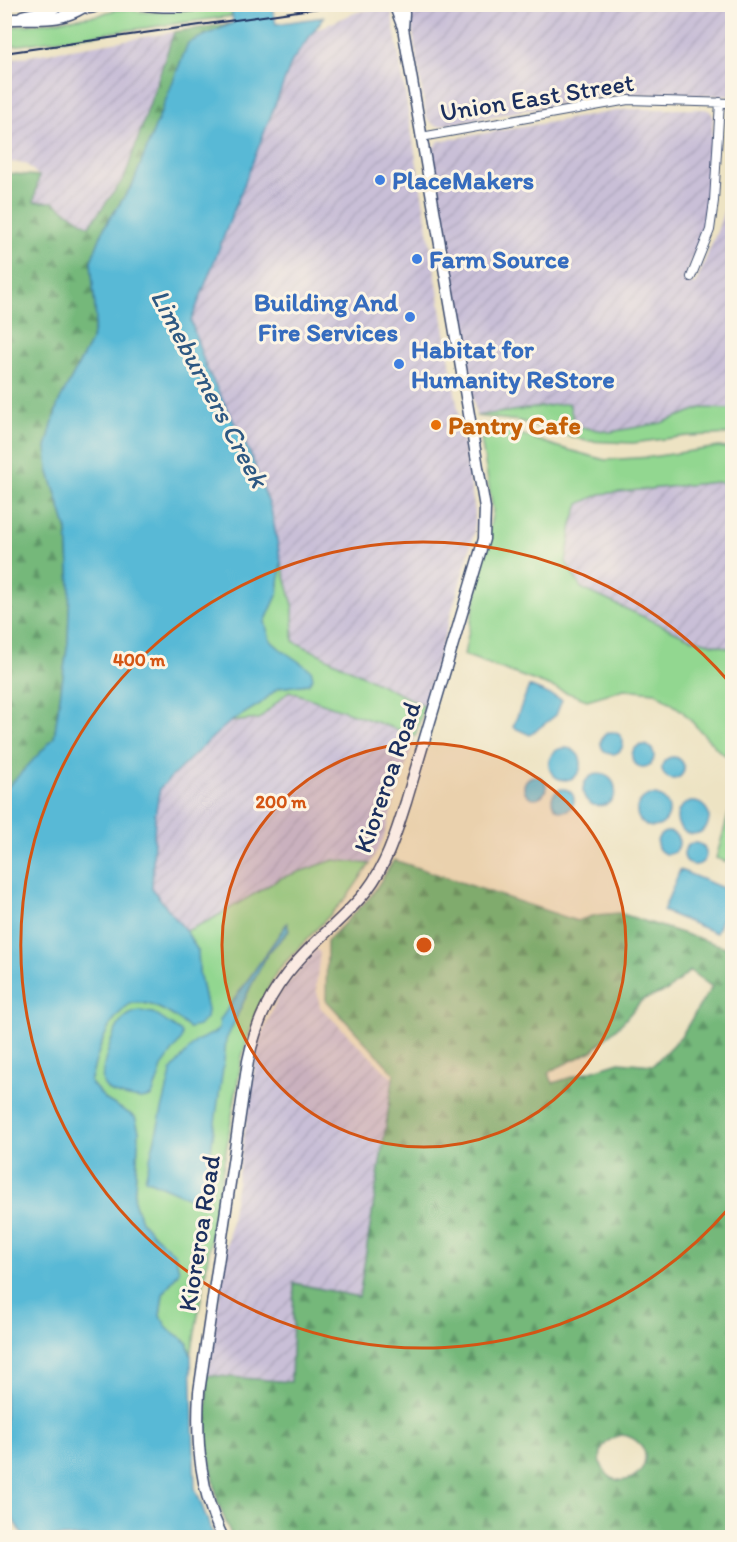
<svg xmlns="http://www.w3.org/2000/svg" width="737" height="1542" font-family="Itim,sans-serif">
<style>
.industrial{fill:url(#industrial-furrows)}
.grass{fill:#92d790;stroke:#568377;stroke-width:1.5}
.forest{fill:url(#forest-firs);stroke:#48746c;stroke-width:1.5;fill-rule:evenodd}
.water{fill:#58b9d6;stroke:#3a749a;stroke-width:1.5}
.lines{fill:none;stroke-linecap:round;stroke-linejoin:round}
.minor-casing{stroke:#3a4a6d;stroke-width:10}
.secondary-casing{stroke:#3a4a6d;stroke-width:13}
.minor{stroke:#fff;stroke-width:8}
.secondary{stroke:#fff;stroke-width:10}
.rail{stroke:#1b2f5e;stroke-width:2}
.ring{fill:none;stroke:#d45514;stroke-width:3}
.shop-dot{fill:#3f7fe0;stroke:#fcf5e5;stroke-width:2}
.food-dot{fill:#e8710a;stroke:#fcf5e5;stroke-width:2}
.labels{text-anchor:middle;dominant-baseline:central;stroke-width:6;stroke-linejoin:round;paint-order:stroke}
.street-label{font-size:26px;fill:#1b2f5e;stroke:#fcf5e5}
.shop-label{font-size:26px;font-weight:bold;fill:#366cbe;stroke:#fcf5e5;text-anchor:start}
.food-label{font-size:26px;font-weight:bold;fill:#c56008;stroke:#fcf5e5;text-anchor:start}
.water-label{font-size:27px;font-style:italic;fill:#2d5882;stroke:#fcf5e5}
.centre{fill:#d45514;stroke:#fcf5e5;stroke-width:3}
.ring-label{font-size:18px;text-anchor:middle;font-weight:bold;fill:#d45514;stroke:#fcf5e5;stroke-width:6;stroke-linejoin:round;paint-order:stroke}
</style>
<defs>
<pattern id="industrial-furrows" width="10" height="10" patternUnits="userSpaceOnUse" patternTransform="scale(1.5)"><rect width="10" height="10" fill="#c9bfd7"/><path d="M-1 1l2-2M0 10L10 0M9 11l2-2" fill="none" stroke="#aca4bb"/></pattern>
<pattern id="forest-firs" width="22" height="20" patternUnits="userSpaceOnUse" patternTransform="scale(1.5)"><rect width="22" height="20" fill="#75b87a"/><path d="M5 1l3.5 6h-7zM16 11l3.5 6h-7z" fill="#5f9667"/></pattern>
</defs>
<rect width="100%" height="100%" fill="#fcf5e5"/>
<filter id="ink" filterUnits="userSpaceOnUse"><feTurbulence type="fractalNoise" baseFrequency=".0167" numOctaves="2"/><feDisplacementMap in="SourceGraphic" scale="12" xChannelSelector="R" yChannelSelector="G"/><feConvolveMatrix kernelMatrix="1 2 1 2 8 2 1 2 1" color-interpolation-filters="sRGB"/></filter>
<filter id="wash" filterUnits="userSpaceOnUse"><feTurbulence type="fractalNoise" baseFrequency=".008" numOctaves="4" result="noise"/><feDisplacementMap in="SourceGraphic" scale="24" xChannelSelector="R" yChannelSelector="G"/><feGaussianBlur stdDeviation="1.35" result="paint"/><feColorMatrix in="noise" values="0 0 0 0 0 0 0 0 0 0 0 0 0 0 0 0 0 1.4 0 .05"/><feComposite in="paint" operator="in"/></filter>
<g filter="url(#wash)">
<rect width="100%" height="100%" fill="#ede3c3"/>
<path class="industrial" d="M441,4L732,5V96L613,94L439,126L434,125L426,117L409,9Z
M380,8H391L475,512L474,533L468,556L424,706L292,641L293,605L281,562L271,509L250,453L206,367L191,321L292,61L315,30L357,12Z
M174,32L125,177L89,227L54,202H33L39,176L25,163L5,162V60Z
M628,109H705L710,111L713,116L709,204L704,228L684,281L695,285L718,229L724,209L729,117L732,113V409L701,408L661,423L610,432L575,426L569,403L476,416L432,156V149L439,141Z
M717,482L732,484V649L687,637L581,588L566,562L572,524L579,504L600,494Z
M289,691L415,736L383,839L370,864L334,860L186,931L152,890L155,815L160,788L215,735L230,722L259,719Z
M316,949L320,953L316,986L320,1007L394,1080L359,1297L294,1283L291,1382L207,1375L258,1045L278,996Z"/>
<path class="grass" d="M231,7L232,16L5,47L4,28L100,15C124,4 132,13 155,12C181,11 206,9 231,7Z
M569,403L575,426L610,432L661,423L701,408L732,409V434L687,436L633,443L586,441L520,421L476,416Z
M511,431L558,447L605,460L651,457L719,447L732,449V484L717,482L600,494L579,504L572,524L566,562L581,588L687,637L732,649V759L720,752L682,711L655,692L624,689L587,700L464,655L493,511L481,439Z
M281,562L293,605V641L424,706L415,736L289,691L259,719L230,722L260,704L278,688L308,684L279,648L270,640L265,622L278,593Z
M732,802V864L716,858Z
M334,860L370,864L347,897L277,971L255,1015L242,1057L191,1356L187,1342L168,1329L160,1315L163,1294L179,1271L154,1235L141,1221L134,1201L139,1131L135,1117L106,1100L90,1082C97,1057 103,1027 123,1010C125,1008 127,1005 130,1004C147,997 177,1017 189,1028L207,1010L199,972L198,951L186,931L212,919L281,878Z"/>
<path class="forest" d="M233,23L188,43L133,184L105,226L91,261L96,319L92,339L58,404L48,469L67,530L70,587L68,642L54,738L5,791L4,556L11,549L7,508L4,510L5,173L39,176L34,202H53L89,226L125,177L174,32Z
M394,860L577,921L596,915L619,913L732,949V1537H232L218,1503L207,1444V1375L291,1382L294,1283L359,1297L394,1073L326,1000L327,941L371,896ZM690,971L712,987L700,1005L682,1035L653,1065L619,1062L553,1083L548,1072L592,1051L623,1022L642,1000L667,991ZM622,1435C636,1437 649,1448 644,1464C642,1470 637,1475 632,1478C603,1492 583,1443 622,1435Z"/>
<path class="water" d="M231,5H272L276,24L324,17L292,61L191,321L206,367L250,453L271,509L281,562L278,593L265,622L270,640L279,648L311,670L313,678L308,684L278,688L260,704L230,722L215,735L160,788L155,815L152,889L186,931L198,951L199,972L207,1010L206,1018L199,1026L189,1028C177,1017 147,997 130,1004C127,1005 125,1008 123,1010C103,1027 97,1057 90,1082L106,1100L135,1117L139,1131L134,1201L141,1221L154,1235L175,1254L179,1271L163,1294L160,1315L168,1329L187,1342L191,1356L195,1488L214,1537H24L15,1523L5,1499L4,791L54,738L68,642L70,587L67,530L48,469L46,447L58,404L92,339L96,319L91,261L105,226L133,184L188,43L233,23Z
M529,686L562,700L556,715L530,735L513,727Z
M601 743a11 11 0 1 1 22 0a11 11 0 1 1-22 0Z
M632 756a11 11 0 1 1 22 0a11 11 0 1 1-22 0Z
M549 764a16 16 0 1 1 32 0a16 16 0 1 1-32 0Z
M662 768a11 11 0 1 1 22 0a11 11 0 1 1-22 0Z
M583 790a16 16 0 1 1 32 0a16 16 0 1 1-32 0Z
M524 787a11 11 0 1 1 22 0a11 11 0 1 1-22 0Z
M552 800a11 11 0 1 1 22 0a11 11 0 1 1-22 0Z
M637 811a16 16 0 1 1 32 0a16 16 0 1 1-32 0Z
M677 818a16 16 0 1 1 32 0a16 16 0 1 1-32 0Z
M657 843a11 11 0 1 1 22 0a11 11 0 1 1-22 0Z
M684 854a11 11 0 1 1 22 0a11 11 0 1 1-22 0Z
M680,870L732,892L716,933L663,911Z
M287,923L289,931L268,953L250,988L226,1040L224,1061L203,1204L145,1179L172,1069L196,1041L214,1033L219,1028L220,1020Z
M140,1011L153,1013L180,1031L182,1034L181,1040L163,1065L152,1096C142,1101 135,1098 125,1096C117,1094 109,1093 104,1085C98,1075 113,1032 120,1023C125,1016 132,1012 140,1011Z"/>
</g>
<g filter="url(#ink)">
<g class="lines">
<defs>
<path id="minor" d="M421,137L628,100L732,103
M691,277L710,230L714,201L720,102"/>
<path id="secondary" d="M141,4C163,8 185,7 208,4
M394,4L402,25
M80,5C87,9 93,9 99,4
M22,16C35,12 50,12 62,4
M4,20C35,16 55,25 84,7
M223,1538C200,1492 196,1442 199,1392L248,1061C256,1023 270,992 296,963C318,937 346,917 367,890C387,864 396,833 406,802L484,539L485,508L403,28L404,14L403,4"/>
</defs>
<use href="#minor" class="minor-casing"/>
<use href="#secondary" class="secondary-casing"/>
<use href="#minor" class="minor"/>
<use href="#secondary" class="secondary"/>
<path class="rail" d="M4,53L347,4"/>
</g>
</g>
<circle cx="424" cy="945" r="202" fill="#d45514" fill-opacity=".12"/>
<g class="ring">
<circle cx="424" cy="945" r="202"/>
<path d="M730 1207A403 403 0 1 1 730 683"/>
</g>
<g class="shop-dot">
<circle cx="380" cy="180" r="6"/>
<circle cx="417" cy="259" r="6"/>
<circle cx="410" cy="317" r="6"/>
<circle cx="399" cy="364" r="6"/>
</g>
<circle class="food-dot" cx="436" cy="425" r="6"/>
<g class="labels">
<g class="street-label">
<text transform="translate(537 97) rotate(-9)">Union East Street</text>
<text transform="translate(387 777) rotate(-71)">Kioreroa Road</text>
<text transform="translate(199 1233) rotate(-81)">Kioreroa Road</text>
</g>
<g class="shop-label">
<text x="392" y="180">PlaceMakers</text>
<text x="429" y="259">Farm Source</text>
<text x="398" y="302" text-anchor="end">Building And<tspan x="398" dy="30">Fire Services</tspan></text>
<text x="411" y="349">Habitat for<tspan x="411" dy="30">Humanity ReStore</tspan></text>
</g>
<g class="food-label">
<text x="448" y="425">Pantry Cafe</text>
</g>
<g class="water-label">
<text transform="translate(210 388) rotate(62)">Limeburners Creek</text>
</g>
</g>
<circle cx="424" cy="945" r="9" class="centre"/>
<g class="ring-label">
<text x="139" y="666">400 m</text>
<text x="281" y="808">200 m</text>
</g>
<rect width="737" height="1542" fill="none" stroke="#fcf5e5" stroke-width="24"/>
</svg>
